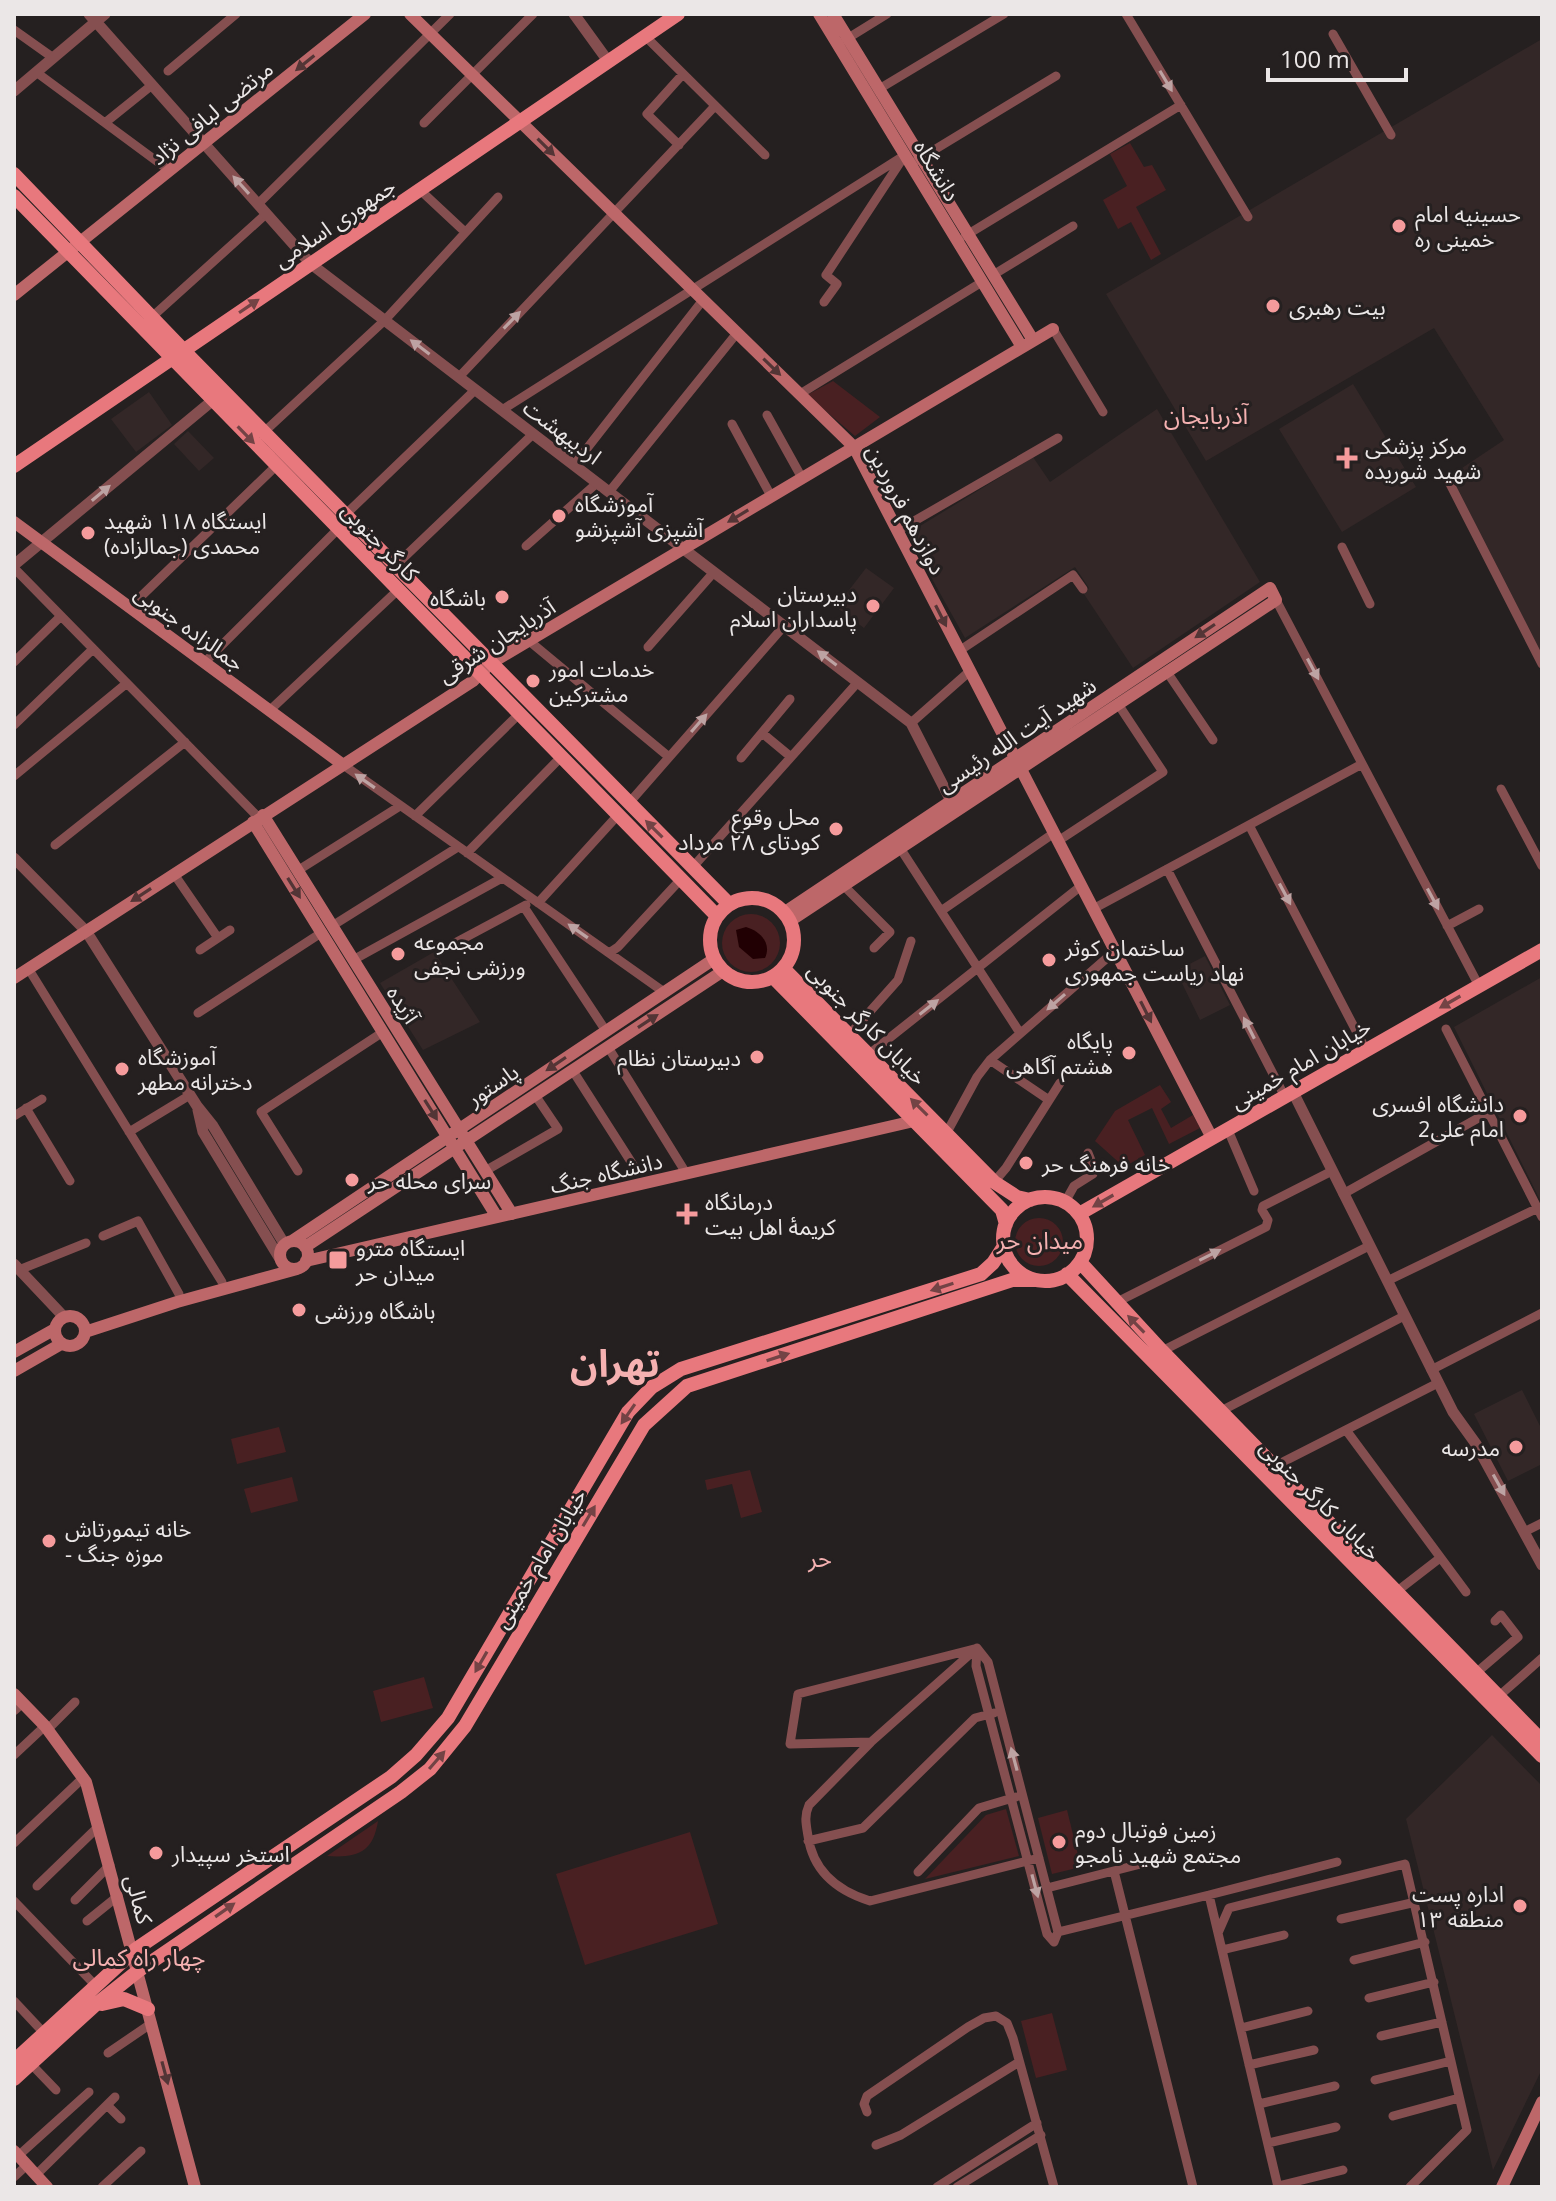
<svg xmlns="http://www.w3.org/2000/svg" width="1556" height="2201" font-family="'Open Sans','Noto Sans Arabic',sans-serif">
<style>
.built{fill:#332727}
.green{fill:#492022}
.water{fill:#210003}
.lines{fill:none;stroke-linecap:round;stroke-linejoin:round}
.minor{stroke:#854f50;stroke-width:9}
.tertiary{stroke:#854f50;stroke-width:11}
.secondary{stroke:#bd6769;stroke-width:12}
.primary{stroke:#e8787d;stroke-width:14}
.oneway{fill:#533536}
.oneway2{fill:#bda3a3}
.oneway3{fill:#734345}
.poi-dot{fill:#f59b9c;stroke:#252020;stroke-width:3}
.labels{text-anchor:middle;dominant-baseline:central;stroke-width:6;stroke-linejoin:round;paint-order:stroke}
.street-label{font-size:22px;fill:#ebe7e7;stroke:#252020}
.poi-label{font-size:22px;fill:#ebe7e7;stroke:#252020;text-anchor:start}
.neighbourhood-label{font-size:24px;fill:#f5b1b1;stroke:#252020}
.town-label{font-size:38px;font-weight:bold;fill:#f5b1b1;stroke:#252020}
</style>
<rect width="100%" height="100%" fill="#252020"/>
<path class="built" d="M1542,39V664L1447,478L1504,440L1434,328L1206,461L1106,294Z
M1353,384L1416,487L1342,532L1279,429Z
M149,392L172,425L136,452L111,419Z
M1157,409L1260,582L1133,668L1084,594L1089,588L1075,567L965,638L907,534L1033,457L1050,482Z
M188,431L214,458L199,471L174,444Z
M866,568L894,588L864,628L836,607Z
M434,952L480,1022L423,1050L380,983Z
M1205,956L1230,1005L1200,1020L1176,971Z
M1542,977V1204L1454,1027Z
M1522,1390L1542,1430V1464L1508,1481L1474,1414Z
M1492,1735L1542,1786V2069L1493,2170L1406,1819Z"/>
<path class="green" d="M1130,143L1144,167L1152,165L1166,190L1136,207L1161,254L1151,260L1131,222L1118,229L1103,200L1127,186L1110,154Z
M833,381L880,417L855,436L807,395Z
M722 943a29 29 0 1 1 58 0a29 29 0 1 1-58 0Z
M1160,1085L1171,1102L1161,1109L1171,1128L1193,1115L1200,1128L1169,1144L1152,1108L1128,1120L1145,1155L1124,1167L1095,1141L1115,1111Z
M1015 1242a24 24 0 1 1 48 0a24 24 0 1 1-48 0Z
M279,1427L286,1452L237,1464L231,1439Z
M750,1470L762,1512L741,1518L732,1484L707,1490L705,1480Z
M292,1477L298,1501L251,1513L244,1489Z
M424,1677L433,1708L381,1722L373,1691Z
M1006,1809L1019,1856L925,1879L986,1815Z
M1067,1810L1081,1867L1052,1874L1038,1818Z
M378,1821C373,1853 357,1858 327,1856Z
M690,1832L718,1924L585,1965L556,1874Z
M1052,2013L1067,2070L1036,2078L1021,2021Z"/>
<path class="water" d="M746,927C760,931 772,943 765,958L753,959L739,947L736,930Z"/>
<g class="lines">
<path class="minor" d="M1126,14L1248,217
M14,30L52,57
M1333,34L1391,135
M645,36L765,155
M845,40L887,14
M168,71L236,14
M36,72L170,171
M879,89L1004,14
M106,122L152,85
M424,123L533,14
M679,145L647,114L683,74
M911,164L1056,76
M420,190L465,232
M258,204L450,14
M965,236L1181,105
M993,275L1073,226
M824,302L837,284L826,275L903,158
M153,316L266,214
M1053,329L1103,412
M459,377L715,106
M800,394L982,282
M502,410L905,155
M767,415L802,478
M732,424L771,496
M264,432L385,320L498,197
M574,465L703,300
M1447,478L1542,664
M609,492L737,333
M345,515L475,390
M897,531L1058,438
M526,546L597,483
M1342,547L1370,604
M395,566L533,434
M14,568L259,818
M1276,600L1479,986
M129,608L276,466
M528,640L669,757
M648,647L714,572
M959,651L1073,575L1083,589
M14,662L61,616
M204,663L338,529
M1167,672L1213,740
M269,711L398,590
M911,723L970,671
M14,725L93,649
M762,733L791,757
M741,758L790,699
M342,764L664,992
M14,776L127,683
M1501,789L1542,866
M629,803L784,626
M415,816L519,714
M1249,825L1366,1050
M1058,841L1163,772L1118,704
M55,845L185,742
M900,848L1020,1033
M467,853L561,757
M692,868L858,682
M1167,869L1285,1097
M297,871L400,806
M174,874L218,938
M843,885L890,932L874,948
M538,903L618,815
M524,907L606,1031
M1093,909L1362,764
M941,911L1054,833
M332,926L458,847
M1447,926L1479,909
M455,943L526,905
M200,950L230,930
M609,953L618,947L681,879
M353,960L502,878
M28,968L222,1282
M198,1013L321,933
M1446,1029L1542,1217
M849,1035L898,980L911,941
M608,1047L686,1173
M868,1055L1081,886
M990,1060L1049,1100
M573,1071L635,1168
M26,1108L70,1181
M14,1116L42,1099
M1228,1130L1254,1191
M129,1132L190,1095
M946,1134L977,1077L990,1060L1115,951
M298,1171L261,1112L383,1032
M485,1171L558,1129L535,1095
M994,1182L1006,1168L1060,1083
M1343,1194L1489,1112
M1065,1202L1074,1186L1093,1174L1094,1168L1088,1153
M103,1236L138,1221L179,1294
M19,1270L86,1243
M1387,1281L1538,1208
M1115,1303L1266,1227L1268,1220L1262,1210L1263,1206L1332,1171
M1162,1351L1369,1246
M1431,1370L1542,1313
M1219,1412L1404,1316
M1346,1430L1466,1592
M1275,1466L1438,1383
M1524,1532L1542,1523
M1396,1592L1440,1558
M977,1648L871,1742L809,1805C804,1816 806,1824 808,1836C813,1872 838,1891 870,1901L1039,1858
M977,1648L988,1662L1058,1932L1054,1942
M977,1648L976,1666L1047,1934L1054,1942
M1476,1673L1518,1637L1501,1615L1495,1621
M1499,1696L1542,1658
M14,1711L23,1703
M48,1729L75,1702
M871,1742L790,1744L798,1694L974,1649
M14,1755L45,1726
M808,1841L863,1828L975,1718L994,1713
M14,1843L84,1777
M1114,1871L1193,2187
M918,1872L979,1808L1016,1797
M37,1886L99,1826
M1047,1888L1168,1857
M1209,1895L1337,1862
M75,1900L110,1865
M14,1901L96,1986
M1341,1919L1416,1902
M87,1921L118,1896
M1058,1932L1209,1895L1278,2187
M1218,1933L1229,1908L1405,1864L1467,2130L1410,2187
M1222,1950L1284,1935
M1354,1960L1425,1942
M1369,1998L1434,1982
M14,2001L44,2033
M1241,2028L1308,2011
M1381,2036L1442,2022
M108,2053L152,2023
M31,2064L56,2090
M1249,2065L1314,2050
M1375,2080L1451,2061
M1259,2104L1335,2086
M107,2105L121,2119
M867,2112L864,2104L867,2096L968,2027L984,2018L996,2016L1007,2023L1013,2038L1054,2187
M1393,2116L1459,2098
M1268,2143L1336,2127
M876,2145L901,2135L1019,2062
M18,2156L89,2092
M36,2175L115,2097
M14,2177L27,2165
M1278,2186L1343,2170
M102,2187L141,2151
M937,2187L1037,2123
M957,2187L1041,2135"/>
<path class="tertiary" d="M89,14L311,264L911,723L951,801
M574,14L608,61
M14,91L105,14
M14,565L212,401
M14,858L86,931L197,1106L213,1126L285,1245
M1293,1092L1453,1412L1476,1444L1542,1565
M198,1110L203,1132L280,1259
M14,1264L64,1317"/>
<path class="secondary" d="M410,14L854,447L1212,1138
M819,14L1022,347
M833,14L1033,340
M14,295L365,14
M14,522L342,764
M263,815L512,1214
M253,822L497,1217
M785,912L1270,588L1276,600L790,921
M14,978L473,681L491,663L1053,329
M292,1241L714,959
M280 1255a14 14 0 1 1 28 0a14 14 0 1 1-28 0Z
M305,1247L723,971
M306,1261L914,1121
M55 1331a15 15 0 1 1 30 0a15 15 0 1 1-30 0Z
M85,1332L177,1302L297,1269
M14,1352L55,1329
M14,1371L61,1344
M14,1694L45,1726L86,1782L195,2187
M14,2151L47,2187
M1502,2187L1542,2102"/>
<path class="primary" d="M14,174L194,361L729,904
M14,196L717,916
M14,466L678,14
M710 940a42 42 0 1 1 84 0a42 42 0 1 1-84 0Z
M783,968L994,1182L1017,1197L1030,1200
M773,977L1002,1210L1006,1224
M1003 1239a42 42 0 1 1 84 0a42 42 0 1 1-84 0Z
M1079,1214L1542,950
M1080,1262L1162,1351L1542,1741
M1067,1274L1542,1756
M102,2004L124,1999L148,2009
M14,2061L136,1949L391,1777L416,1755L448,1718L628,1412L652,1387L681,1369L981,1274L993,1263L1004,1246
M14,2079L94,2006L138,1971L401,1792L430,1769L465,1726L644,1425L687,1386L1012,1280H1036"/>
</g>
<defs><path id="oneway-solid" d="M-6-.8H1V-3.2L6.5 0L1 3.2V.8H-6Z" transform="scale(2)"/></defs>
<g class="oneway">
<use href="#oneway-solid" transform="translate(305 63) rotate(141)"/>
<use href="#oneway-solid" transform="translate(546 147) rotate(45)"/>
<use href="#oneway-solid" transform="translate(772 367) rotate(44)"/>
<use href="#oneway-solid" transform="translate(738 516) rotate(149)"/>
<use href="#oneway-solid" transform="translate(941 616) rotate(63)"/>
<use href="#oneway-solid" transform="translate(1205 631) rotate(146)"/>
<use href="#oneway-solid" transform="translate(294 888) rotate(58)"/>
<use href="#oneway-solid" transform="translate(141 895) rotate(147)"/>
<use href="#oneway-solid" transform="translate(1146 1012) rotate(63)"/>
<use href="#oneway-solid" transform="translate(648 1021) rotate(-33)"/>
<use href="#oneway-solid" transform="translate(556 1064) rotate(146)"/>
<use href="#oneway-solid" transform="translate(431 1110) rotate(58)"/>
<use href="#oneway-solid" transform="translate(165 2073) rotate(75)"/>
</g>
<g class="oneway2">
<use href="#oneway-solid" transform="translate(1166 81) rotate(59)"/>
<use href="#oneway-solid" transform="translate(241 185) rotate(-132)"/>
<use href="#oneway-solid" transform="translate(512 320) rotate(-46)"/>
<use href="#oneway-solid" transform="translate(420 347) rotate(-143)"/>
<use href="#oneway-solid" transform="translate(101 493) rotate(-40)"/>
<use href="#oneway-solid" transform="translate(827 658) rotate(-143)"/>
<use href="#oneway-solid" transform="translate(1313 669) rotate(62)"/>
<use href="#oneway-solid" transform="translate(699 723) rotate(-49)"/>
<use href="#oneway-solid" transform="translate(365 781) rotate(-145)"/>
<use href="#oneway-solid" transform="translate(1285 894) rotate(62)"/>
<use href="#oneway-solid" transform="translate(1433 899) rotate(62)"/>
<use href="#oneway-solid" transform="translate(578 931) rotate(-145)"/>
<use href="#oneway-solid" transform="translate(1056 1002) rotate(139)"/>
<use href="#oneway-solid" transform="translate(929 1007) rotate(-38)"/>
<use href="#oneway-solid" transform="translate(1249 1028) rotate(-117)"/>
<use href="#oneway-solid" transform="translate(1210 1255) rotate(-27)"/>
<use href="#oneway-solid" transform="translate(1499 1485) rotate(61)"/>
<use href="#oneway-solid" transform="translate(1014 1759) rotate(-105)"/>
<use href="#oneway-solid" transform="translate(1035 1886) rotate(75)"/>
</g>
<g class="oneway3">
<use href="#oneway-solid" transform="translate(249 306) rotate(-34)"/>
<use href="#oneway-solid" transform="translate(246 435) rotate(46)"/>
<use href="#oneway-solid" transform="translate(654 829) rotate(-135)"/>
<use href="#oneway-solid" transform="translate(1450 1002) rotate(150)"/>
<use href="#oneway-solid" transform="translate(919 1107) rotate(-135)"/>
<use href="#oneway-solid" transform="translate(1103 1201) rotate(150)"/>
<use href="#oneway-solid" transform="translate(942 1287) rotate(162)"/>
<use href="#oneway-solid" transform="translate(1136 1324) rotate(-134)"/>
<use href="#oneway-solid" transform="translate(778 1357) rotate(-18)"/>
<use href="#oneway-solid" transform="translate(628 1414) rotate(125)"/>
<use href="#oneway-solid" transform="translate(589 1516) rotate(-59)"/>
<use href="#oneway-solid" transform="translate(481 1662) rotate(120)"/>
<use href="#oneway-solid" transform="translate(437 1760) rotate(-49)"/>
<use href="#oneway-solid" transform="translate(225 1910) rotate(-35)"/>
</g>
<g class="poi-dot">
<circle cx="1399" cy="226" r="8"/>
<circle cx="1273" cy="306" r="8"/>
<path d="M1343 446h8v8h8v8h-8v8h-8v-8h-8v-8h8z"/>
<circle cx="559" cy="516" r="8"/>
<circle cx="88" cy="533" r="8"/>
<circle cx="502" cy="597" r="8"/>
<circle cx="873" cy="606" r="8"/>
<circle cx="533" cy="681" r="8"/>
<circle cx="836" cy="829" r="8"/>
<circle cx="398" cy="954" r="8"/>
<circle cx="1049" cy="960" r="8"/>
<circle cx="1129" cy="1053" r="8"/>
<circle cx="757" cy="1057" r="8"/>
<circle cx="122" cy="1069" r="8"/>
<circle cx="1520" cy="1116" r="8"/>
<circle cx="1026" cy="1163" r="8"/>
<circle cx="352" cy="1180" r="8"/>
<path d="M683 1202h8v8h8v8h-8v8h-8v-8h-8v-8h8z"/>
<rect x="328" y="1250" width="20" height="20" rx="4"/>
<circle cx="299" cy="1310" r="8"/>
<circle cx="1516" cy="1447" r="8"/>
<circle cx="49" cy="1541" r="8"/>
<circle cx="1059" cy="1842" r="8"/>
<circle cx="156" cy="1853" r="8"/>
<circle cx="1520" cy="1906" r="8"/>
</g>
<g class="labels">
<g class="street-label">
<text transform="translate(211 112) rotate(-39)">مرتضی لبافی نژاد</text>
<text transform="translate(938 170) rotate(59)">دانشگاه</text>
<text transform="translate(334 222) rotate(-34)">جمهوری اسلامی</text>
<text transform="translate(563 431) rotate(37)">اردیبهشت</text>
<text transform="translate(907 509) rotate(62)">دوازدهم فروردین</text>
<text transform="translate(381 541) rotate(46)">کارگر جنوبی</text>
<text transform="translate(190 627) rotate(36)">جمالزاده جنوبی</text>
<text transform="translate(496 640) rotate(-33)">آذربایجان شرقی</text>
<text transform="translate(1016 734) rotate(-34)">شهید آیت الله رئیسی</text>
<text transform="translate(404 1004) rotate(58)">آژیده</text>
<text transform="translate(868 1023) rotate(46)">خیابان کارگر جنوبی</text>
<text transform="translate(1300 1063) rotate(-30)">خیابان امام خمینی</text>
<text transform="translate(492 1084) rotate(-34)">پاستور</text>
<text transform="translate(606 1172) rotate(-13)">دانشگاه جنگ</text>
<text transform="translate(1321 1499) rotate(45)">خیابان کارگر جنوبی</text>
<text transform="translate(539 1558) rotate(-59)">خیابان امام خمینی</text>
<text transform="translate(140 1899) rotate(75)">کمالی</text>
</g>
<g class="poi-label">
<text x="1415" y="213">حسینیه امام<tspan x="1415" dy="25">خمینی ره</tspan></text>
<text x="1289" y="306">بیت رهبری</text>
<text x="1365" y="445">مرکز پزشکی<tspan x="1365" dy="25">شهید شوریده</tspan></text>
<text x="575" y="503">آموزشگاه<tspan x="575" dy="25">آشپزی آشپزشو</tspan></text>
<text x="104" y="520">ایستگاه ۱۱۸ شهید<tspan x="104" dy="25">محمدی (جمالزاده)</tspan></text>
<text x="857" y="593" text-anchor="end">دبیرستان<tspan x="857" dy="25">پاسداران اسلام</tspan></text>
<text x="486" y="597" text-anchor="end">باشگاه</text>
<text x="549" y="668">خدمات امور<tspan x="549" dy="25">مشترکین</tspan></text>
<text x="820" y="816" text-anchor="end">محل وقوع<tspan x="820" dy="25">کودتای ۲۸ مرداد</tspan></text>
<text x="414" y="941">مجموعه<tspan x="414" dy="25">ورزشی نجفی</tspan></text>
<text x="1065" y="947">ساختمان کوثر<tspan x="1065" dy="25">نهاد ریاست جمهوری</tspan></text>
<text x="1113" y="1040" text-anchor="end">پایگاه<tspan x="1113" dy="25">هشتم آگاهی</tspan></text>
<text x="138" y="1056">آموزشگاه<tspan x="138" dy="25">دخترانه مطهر</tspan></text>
<text x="741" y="1057" text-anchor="end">دبیرستان نظام</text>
<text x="1504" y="1103" text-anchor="end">دانشگاه افسری<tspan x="1504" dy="25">امام علی2</tspan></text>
<text x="1042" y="1163">خانه فرهنگ حر</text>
<text x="368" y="1180">سرای محله حر</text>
<text x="705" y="1201">درمانگاه<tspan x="705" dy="25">کریمهٔ اهل بیت</tspan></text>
<text x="356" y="1247">ایستگاه مترو<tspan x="356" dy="25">میدان حر</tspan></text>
<text x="315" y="1310">باشگاه ورزشی</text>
<text x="1500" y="1447" text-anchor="end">مدرسه</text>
<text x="65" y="1528">خانه تیمورتاش<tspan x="65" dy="25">- موزه جنگ</tspan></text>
<text x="1075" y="1829">زمین فوتبال دوم<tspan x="1075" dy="25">مجتمع شهید نامجو</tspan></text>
<text x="172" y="1853">استخر سپیدار</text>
<text x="1504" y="1893" text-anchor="end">اداره پست<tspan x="1504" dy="25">منطقه ۱۳</tspan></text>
</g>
<g class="neighbourhood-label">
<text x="1206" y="414">آذربایجان</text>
<text x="1040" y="1239">میدان حر</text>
<text x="820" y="1557">حر</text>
<text x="139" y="1956">چهار راه کمالی</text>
</g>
<g class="town-label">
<text x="615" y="1362">تهران</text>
</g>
</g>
<rect width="1556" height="2201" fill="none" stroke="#ebe7e7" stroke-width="32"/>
<path d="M1268 68v12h138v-12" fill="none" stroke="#ebe7e7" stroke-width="4"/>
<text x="1280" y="68" font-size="24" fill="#ebe7e7" stroke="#252020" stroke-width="6" paint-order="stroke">100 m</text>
</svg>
